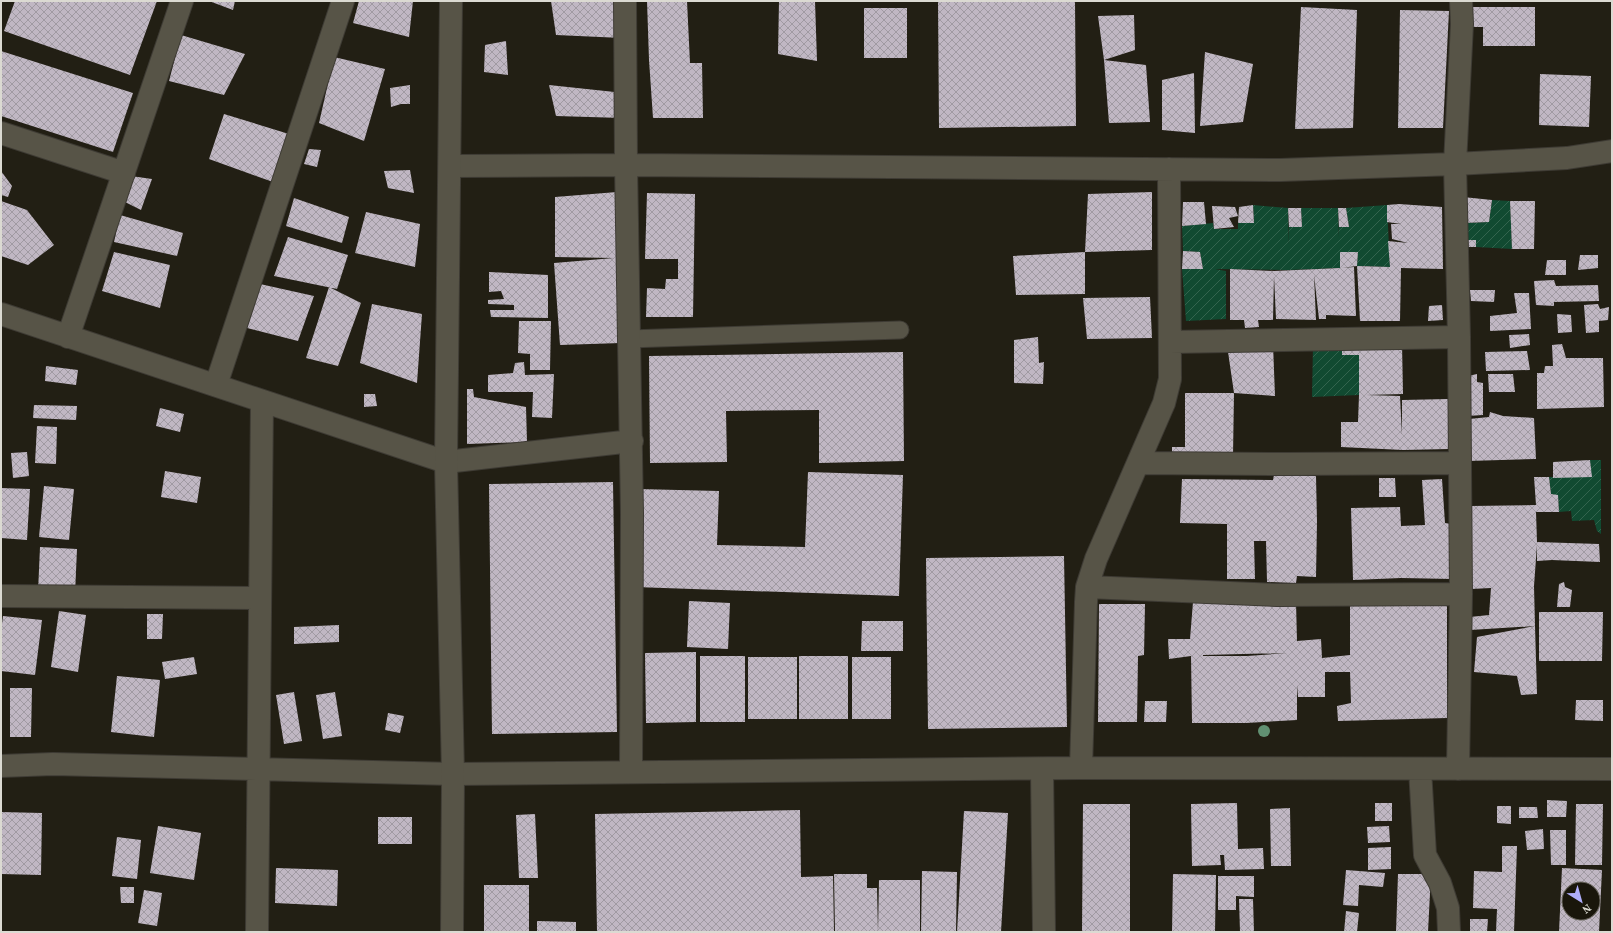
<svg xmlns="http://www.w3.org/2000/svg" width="1613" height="933" font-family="'Source Serif 4',serif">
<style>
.garden{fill:url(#garden-furrows)}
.building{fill:url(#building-cross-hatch);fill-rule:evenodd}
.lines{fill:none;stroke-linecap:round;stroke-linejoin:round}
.service-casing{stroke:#3e3b34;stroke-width:19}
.minor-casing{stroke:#3e3b34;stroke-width:24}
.tertiary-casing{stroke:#3e3b34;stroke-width:24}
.service{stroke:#575447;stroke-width:17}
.minor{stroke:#575447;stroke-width:22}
.tertiary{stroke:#575447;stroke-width:22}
.tree{fill:#619072}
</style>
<defs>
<pattern id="garden-furrows" width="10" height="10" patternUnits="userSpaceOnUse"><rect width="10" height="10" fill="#114a31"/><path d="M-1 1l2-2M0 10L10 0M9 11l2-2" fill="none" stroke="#33644e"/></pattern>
<pattern id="building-cross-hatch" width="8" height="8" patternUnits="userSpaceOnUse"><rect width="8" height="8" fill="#c0b7c3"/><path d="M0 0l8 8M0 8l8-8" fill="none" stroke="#a09aa2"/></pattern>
</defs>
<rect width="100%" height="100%" fill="#221f14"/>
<path class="garden" d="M1492,200L1510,201L1512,249L1476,247L1475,240H1467L1464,223L1489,222Z
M1253,205L1288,208L1289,245V227L1302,226L1301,208H1338L1339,238V227H1349L1346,208L1387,205L1390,267L1357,266L1358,252H1340V268L1288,270L1215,269L1226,271V319L1186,321L1182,269H1203L1200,252L1183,251L1182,226L1213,223L1214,229H1238V223H1254Z
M1313,345H1342V355H1359V395L1312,397Z
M1590,460H1601V534L1597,531L1594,520L1572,521L1571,511L1559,512L1558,496L1551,494L1549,477H1591Z"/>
<path class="building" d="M15,1H157L130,75L4,31Z
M209,1H235L233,10Z
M359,1H413L409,37L353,23Z
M551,1H619L622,38L556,35Z
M647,1H687L690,63H702L703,118H653L649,60Z
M779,1H815L817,61L778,54Z
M938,1H1075L1076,126L939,128Z
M1301,7L1357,10L1353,128L1295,129Z
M1470,7H1535V46H1483V27H1470Z
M864,8H907V58H864Z
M1400,10L1449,11L1443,128H1398Z
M1134,15L1135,50L1104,60L1098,16Z
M181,35L245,54L224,95L169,81Z
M506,41L508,75L484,72L485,45Z
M1,51L133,93L113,152L1,116Z
M1205,52L1253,64L1243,122L1200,126Z
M334,57L385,69L364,141L319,123Z
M1104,60L1146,65L1150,122L1109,123Z
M1194,73L1195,133L1162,130V80Z
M1540,74L1591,76L1589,127L1539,125Z
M410,85V104H401L391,107L390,88Z
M549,85L624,93L622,118L556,116Z
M224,114L289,134L273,182L209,159Z
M309,149L321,150L317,167L304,164Z
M410,170L414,193L388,188L384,171Z
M1,171L12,186L8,197L1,195Z
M131,176L152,179L141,210L123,201Z
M617,192L621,343L560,345L554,263L614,258L555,257V197Z
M1152,192V250L1085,252V294L1016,295L1013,256L1085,252L1088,194Z
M647,193L695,194L693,317H646L647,288L665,289L666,279H678V259H645Z
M1463,197L1492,200L1489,222L1464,223Z
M294,198L349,217L342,243L286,226Z
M1,201L27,210L54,245L28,265L1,256Z
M1510,201H1535L1534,249H1512Z
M1183,202H1204L1206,224L1182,226Z
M1399,204L1442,207L1443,269L1401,268L1400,321H1360L1357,266L1390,267L1388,241L1408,243L1392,239L1391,224H1401L1387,222V205Z
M1253,205L1254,223H1238L1239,207Z
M1212,206L1235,207L1238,216L1229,218L1234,227L1214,229Z
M1288,208H1301L1302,227H1289Z
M1338,208H1346L1349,227H1339Z
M366,212L420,224L415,267L355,253Z
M120,215L183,233L177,256L114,242Z
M288,237L348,255L337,289L274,276Z
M1467,240H1476V247H1467Z
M1183,251L1200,252L1203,269H1182Z
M114,252L170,265L160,308L102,291Z
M1340,252H1358L1357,266L1342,268L1354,267L1356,316L1326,315V319H1319L1314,275L1316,320L1276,319L1274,276L1273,320H1258L1259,327L1245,328L1244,320H1230V269L1274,271L1340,268Z
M1580,255H1598V268L1578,270Z
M1547,260H1566V275H1545Z
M489,272L548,275V318L491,317L490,310H514V305L488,304V300L504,299L501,291L489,292Z
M1554,280L1556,286L1598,285L1599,301L1554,302V306L1536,305L1534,281Z
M260,284L314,296L298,341L247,328Z
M329,287L361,303L338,366L306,358Z
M1470,290H1495L1494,302L1471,301Z
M1514,293H1529L1531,329L1490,331V316L1517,313Z
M1150,297L1152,338L1087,339L1083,298Z
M372,304L422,314L417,383L360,363Z
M1598,304L1600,309L1609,307L1608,320L1599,321V332L1586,333L1584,305Z
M1442,305L1443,320L1428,321L1429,306Z
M1557,314L1571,315L1572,332L1558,333Z
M519,321H551L550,370H530V354L518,353Z
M1529,334L1530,345L1510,348L1509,335Z
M1038,337L1039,363L1044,362L1043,384L1014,383V340Z
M1273,344L1275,396L1234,393L1227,345Z
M1402,344L1403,394L1366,395L1400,396L1402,435V400L1448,399L1449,449L1403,450L1341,447V422H1358L1359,395V355H1342V345Z
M1562,344L1566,358H1603L1604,407L1537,409V373H1544L1545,366H1553L1552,345Z
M1527,351L1530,370L1486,371L1485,352Z
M903,352L904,461L819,463V410L726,411L727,462L650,463L649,356Z
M524,362L525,375L554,374L552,418L532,417L533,392H488V375L513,373L515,363Z
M46,366L78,370L76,385L45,381Z
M1477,374V382L1483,383V415L1467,416L1468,376Z
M1488,374H1513L1515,392H1489Z
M467,389H473L474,397L526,407L527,442L467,444Z
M1185,393H1234L1233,456H1172V447H1185Z
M364,394H375L377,406L364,407Z
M34,405L77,406L76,420L33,418Z
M160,408L184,414L180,432L156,426Z
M1490,412L1503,416L1534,418L1536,459L1468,461L1469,419L1489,417Z
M37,426L57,427L56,464L35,463Z
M27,452L29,476L13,478L11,453Z
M1590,460L1592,477L1553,478V462Z
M165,471L201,477L197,503L161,497Z
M808,472L903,475L899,596L635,587L638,489L719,491L717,545L805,547Z
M1274,475L1316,476L1317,522L1316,577L1297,576L1296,583L1267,582L1266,541H1254L1255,579H1227V524L1180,523L1182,479L1273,480Z
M1534,477H1549L1551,494L1558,495L1559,512H1536L1537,542L1599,544L1600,562L1552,560L1537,561V545L1534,586L1535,626L1470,630V617L1489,615L1491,588L1471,589L1472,549L1471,506L1536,505Z
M1379,478H1395L1396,497H1379Z
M1442,479L1445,523L1451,524L1453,579L1401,578L1353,580L1351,508L1400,507L1401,526L1425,525L1422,480Z
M613,482L617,732L492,734L489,484Z
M44,486L74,489L69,540L39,537Z
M1,488L30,489L27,540L1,538Z
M40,547L77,549L75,594L38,592Z
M1064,556L1067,727L928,729L926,558Z
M1564,582L1565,587L1572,590L1570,607H1557L1559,584Z
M689,601L730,603L728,649L687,647Z
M1350,601L1447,603V718L1338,721L1337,706L1351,703L1350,672H1325V697H1298L1297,685V720L1246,723H1192L1191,656L1169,659L1168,639H1190L1193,602H1296L1297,641L1321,639L1322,658L1350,655ZM1287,653L1247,656H1203V655Z
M1099,604H1145L1144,655L1138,656L1137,722H1098Z
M59,611L86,615L78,672L51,667Z
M1539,612H1603L1602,661H1539Z
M147,614H163L162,639H147Z
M3,616L42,620L35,675L1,671V632Z
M862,621H903V651H861Z
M339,625V642L294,644V627Z
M1535,626L1537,694L1521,695L1517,676L1474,672L1477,637Z
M696,652V722L646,723L645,653Z
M700,656H745V722H700Z
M799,656H848V719H799Z
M194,657L197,674L165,679L162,662Z
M748,657H797V719H748Z
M852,657H891V719H852Z
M117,676L160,680L154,737L111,732Z
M10,688H32L31,737H10Z
M294,692L302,741L284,744L276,695Z
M335,692L342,736L323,739L316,695Z
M1576,700H1603V721L1575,720Z
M1145,701H1167L1166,722H1144Z
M388,713L404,716L400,733L385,730Z
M1547,800L1567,801L1566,817H1547Z
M1237,803L1238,849L1263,848L1264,869L1225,870L1224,855H1220L1221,865L1192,866L1191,804Z
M1375,803H1392V821H1375Z
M1083,804H1130V932H1082Z
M1576,804H1603L1602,865H1575Z
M1497,806H1511V824L1497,823Z
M1519,807H1537L1538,818H1519Z
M1290,808L1291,866H1271L1270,809Z
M800,810L801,877L833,876L834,931L597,932L595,814Z
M964,811L1008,813L1001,932H957Z
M1,812L42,813L41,875L1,874Z
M535,814L538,878H519L516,815Z
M378,817H412V844H378Z
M158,826L201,833L194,880L150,873Z
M1389,826L1390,842L1368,843L1367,827Z
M1543,829L1544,849L1527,850L1525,831Z
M1550,830H1566V865H1551Z
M117,837L141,840L137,879L112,876Z
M1502,846H1517L1514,932H1496L1497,909L1473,908L1474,871L1502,872Z
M1391,847V869L1368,870V848Z
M276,868L338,870L337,906L275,903Z
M1562,868L1602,870L1599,932H1559ZM1569,889H1593V913H1569Z
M1346,870L1385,873L1383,887L1359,885L1358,906L1343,905Z
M922,871L957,872L956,932H921Z
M834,874H867V888H877L878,932H835Z
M1173,874L1216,875L1215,932H1172Z
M1398,874H1431L1428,932H1396Z
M1218,876H1254V897L1236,896V910H1218Z
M879,880H920V932H878Z
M484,885H529V932H484Z
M120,887H134V903H121Z
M144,890L162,893L157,926L138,923Z
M1239,899H1253L1254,932H1240Z
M1346,911L1359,913L1357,932H1344Z
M1470,919H1488L1487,932H1470Z
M537,921L576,922V932H537Z"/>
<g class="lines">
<defs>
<path id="service" d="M629,339L900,330"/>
<path id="minor" d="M625,1L626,165L632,513L631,772
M1,133L124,173
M450,166L626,165L1280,170L1455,164L1567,158L1612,151
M1,314L446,462L632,441
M68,337L182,1
M1170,342L1459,337
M216,385L343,1
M1138,463L1284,464L1459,463
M1087,587L1277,595L1461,594
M1,596L260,598
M1,766L53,764L453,774L1081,768L1612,769
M1081,768L1086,602L1087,587L1096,559L1164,403L1170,379L1169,169
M1042,769L1044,932
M1420,769L1425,855L1440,883L1448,908L1449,932
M1458,769L1461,594L1459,337L1455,164L1462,24L1461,1
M257,932L262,401"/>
<path id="tertiary" d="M451,1L446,462L453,774L452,932"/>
</defs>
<use href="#service" class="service-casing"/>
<use href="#minor" class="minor-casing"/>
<use href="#tertiary" class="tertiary-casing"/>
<use href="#service" class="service"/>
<use href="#minor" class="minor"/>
<use href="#tertiary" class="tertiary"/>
</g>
<circle class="tree" cx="1264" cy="731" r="6"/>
<rect width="1613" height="933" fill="none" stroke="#dbdad2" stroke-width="4"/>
<g transform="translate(1581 901) rotate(143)"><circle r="19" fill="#19160b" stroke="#67645b"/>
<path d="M0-3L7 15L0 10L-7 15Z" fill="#afaefa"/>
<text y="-6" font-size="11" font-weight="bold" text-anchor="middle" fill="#dbdad2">N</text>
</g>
</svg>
